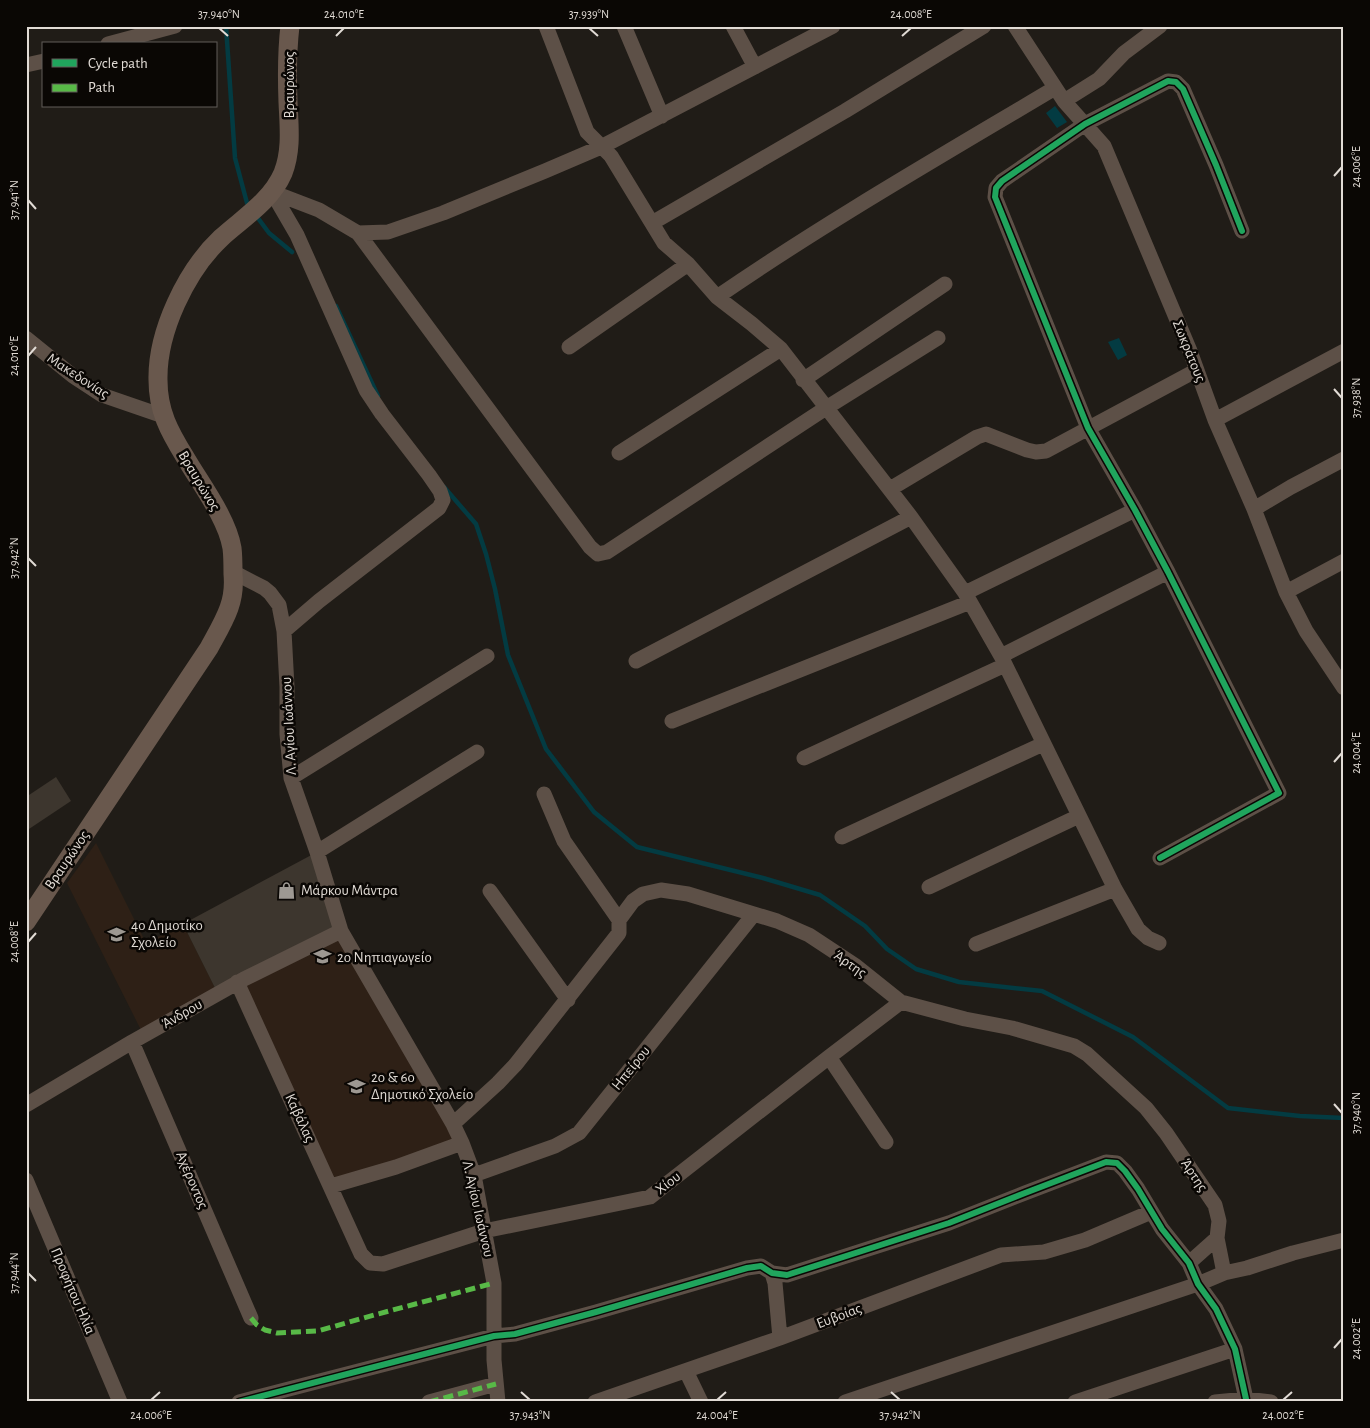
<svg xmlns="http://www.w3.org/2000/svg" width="1370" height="1428" font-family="'Alegreya Sans',sans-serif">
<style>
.education{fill:#2e2016}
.water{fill:#033b42}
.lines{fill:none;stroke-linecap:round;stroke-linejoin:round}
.stream{stroke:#033b42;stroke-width:4.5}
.building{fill:#3d362e}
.minor{stroke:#5d5047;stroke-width:15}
.major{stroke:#69584d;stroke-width:19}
.quiet{stroke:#58b947;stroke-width:5;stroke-dasharray:10 5;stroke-linecap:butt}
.cycleway-casing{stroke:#0a0704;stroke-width:9}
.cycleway{stroke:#20a55d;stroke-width:6}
.ticks{fill:none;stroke:#e1dbd5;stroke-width:2}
.labels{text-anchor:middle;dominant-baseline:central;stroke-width:5;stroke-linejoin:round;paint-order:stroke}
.street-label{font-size:15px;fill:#e1dbd5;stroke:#0a0704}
.poi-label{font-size:15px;fill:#e1dbd5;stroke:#0a0704;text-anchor:start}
.neatline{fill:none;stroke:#e1dbd5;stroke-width:2}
.ticks-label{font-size:12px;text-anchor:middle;fill:#e1dbd5}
</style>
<rect width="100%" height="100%" fill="#201c17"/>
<path class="education" d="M96,843L146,943L183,924L216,990L143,1034L67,883Z
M341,931L462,1143L331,1186L237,982Z"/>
<path class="water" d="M1055,106L1067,122L1057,128L1046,113Z
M1119,338L1127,355L1118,360L1108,342Z"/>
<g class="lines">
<path class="stream" d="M226,26L235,158L247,203L251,208
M255,214L269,233L292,252
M336,306L378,396
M444,487L476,524L486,554L495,589L508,655L546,749L594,812L637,847L763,878L820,895L865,926L887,949L916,969L959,982L1042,991L1133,1037L1228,1108L1300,1116L1344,1118"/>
</g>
<path class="building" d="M56,777L71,801L26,831V797Z
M317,852L341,931L216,990L183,924Z"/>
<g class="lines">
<path class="minor" d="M546,26L587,132L611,156L664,243L688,264L717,297L752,324L781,349L911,517L965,593L1001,656L1115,889L1138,929L1148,938L1159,943
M624,26L662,116
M733,26L755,67
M1015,26L1064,101L1104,146L1190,351L1215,420L1254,509L1286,592L1306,631L1344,688
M108,44L175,26
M26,65L44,61
M1064,101L1099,79L1124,53L1160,26
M272,192L319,210L358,233L388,232L443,213L545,171L601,147L833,26
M272,192L297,235L366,390L382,414L429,475L440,491L443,500L439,508L319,601L284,631
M652,223L845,111L984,26
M358,233L590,547L598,554L607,552L826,408L938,338
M717,297C826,222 941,156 1055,88
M26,338L73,376L102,395L163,416
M569,347L688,264
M803,380L945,284
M1215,420L1344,351
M619,453L781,349
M890,489L977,437L986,434L1027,450L1036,452L1046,451L1197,370
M1254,509L1291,487L1344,459
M233,572L264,588L270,593L279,605L284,631L287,687V734L291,778L317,852L341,931L453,1124L462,1143L474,1175L494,1283V1360L498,1402
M1286,592L1344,561
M965,593L1135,510
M1001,656L1168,572
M636,661L911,517
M672,721L970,602
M804,758L1005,665
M291,778L487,656
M544,794L564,841L619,920
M842,837L1043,744
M317,852L477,752
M1160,858L1279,793L1168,572L1135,510L1088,428L995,197L996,188L1002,181L1085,124L1168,81L1176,82L1183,89L1216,165L1242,231
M929,887L1079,816
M490,891L568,1000
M976,944L1115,889
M237,982L361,1254L370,1263L383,1264L484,1231L650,1197L829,1057L901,1002
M132,1042L251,1318
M829,1057L886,1142
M26,1105L132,1042L244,979L341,931
M453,1124L498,1083L516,1064L619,933V920L633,901L643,894L661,890L688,894L777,921L809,935L856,966L901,1002L965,1019L1012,1028L1074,1046L1087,1054L1146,1108L1166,1133L1215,1205L1219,1221L1217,1238L1224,1273
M474,1175L555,1146L579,1133L754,914
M26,1180L120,1402
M331,1186L396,1167L462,1143
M1189,1263L1217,1238
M772,1273L775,1283L780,1338
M686,1371L701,1402
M239,1402L494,1336L515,1334L596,1312L747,1268L761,1266L772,1273L787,1275L949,1223L1025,1193L1106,1162L1117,1163L1125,1171L1138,1189L1162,1229L1189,1263L1198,1284L1216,1309L1235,1349L1246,1399
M429,1402L496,1384
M595,1402L780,1338L1001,1255L1044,1252L1085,1240L1151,1212
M845,1402L1198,1284L1224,1273L1247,1268L1293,1253L1344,1240
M1075,1402L1235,1349
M1215,1402L1246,1399L1271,1402"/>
<path class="major" d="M26,922L209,648C216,635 224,622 229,608C233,597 234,585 233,574C233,565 233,556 232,548C227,518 200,483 185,457C169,431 158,411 158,380C157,332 186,271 221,238C243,218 271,201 283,173C292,150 289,126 288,102C287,76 287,51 290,26"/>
<path class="quiet" d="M251,1318L257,1325L265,1330L277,1333L318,1331L374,1315L494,1283
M429,1402L496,1384"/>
<defs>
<path id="cycleway" d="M1160,858L1279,793L1168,572L1135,510L1088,428L995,197L996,188L1002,181L1085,124L1168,81L1176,82L1183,89L1216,165L1242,231
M239,1402L494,1336L515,1334L596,1312L747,1268L761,1266L772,1273L787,1275L949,1223L1025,1193L1106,1162L1117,1163L1125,1171L1138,1189L1162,1229L1189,1263L1198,1284L1216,1309L1235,1349L1246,1399"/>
</defs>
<use href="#cycleway" class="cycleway-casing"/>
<use href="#cycleway" class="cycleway"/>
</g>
<path class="ticks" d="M219,28L228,36M589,28L598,36M336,36L344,28M902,36L911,28M1334,176L1342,167M28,200L36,209M28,356L36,347M1334,389L1342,398M28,558L36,566M1334,762L1342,753M28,942L36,933M1334,1104L1342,1113M28,1273L36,1281M1334,1348L1342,1339M521,1392L530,1400M891,1392L900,1400M151,1400L160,1392M717,1400L726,1392M1283,1400L1292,1392"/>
<defs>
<symbol id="shop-bare" viewBox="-9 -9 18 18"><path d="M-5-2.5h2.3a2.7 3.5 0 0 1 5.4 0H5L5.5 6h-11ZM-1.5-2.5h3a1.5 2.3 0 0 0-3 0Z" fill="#9d9892" stroke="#0a0704" stroke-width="2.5" paint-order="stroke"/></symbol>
<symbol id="school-bare" viewBox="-9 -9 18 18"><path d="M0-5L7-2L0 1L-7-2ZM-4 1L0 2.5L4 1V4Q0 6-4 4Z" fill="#9d9892" stroke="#0a0704" stroke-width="2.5" paint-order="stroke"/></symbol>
</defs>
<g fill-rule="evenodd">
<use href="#shop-bare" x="274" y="878" width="25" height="25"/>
<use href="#school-bare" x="104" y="922" width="25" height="25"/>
<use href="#school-bare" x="310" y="944" width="25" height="25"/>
<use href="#school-bare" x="344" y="1074" width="25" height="25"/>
</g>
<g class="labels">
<g class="street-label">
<text transform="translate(289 85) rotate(-90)">Βραυρώνος</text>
<text transform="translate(1189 351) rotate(68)">Σωκράτους</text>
<text transform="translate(78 376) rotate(33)">Μακεδονίας</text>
<text transform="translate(199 481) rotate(59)">Βραυρώνος</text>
<text transform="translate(289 726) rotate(-93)">Λ. Αγίου Ιωάννου</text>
<text transform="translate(67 860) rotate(-56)">Βραυρώνος</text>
<text transform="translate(850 964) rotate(35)">Άρτης</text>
<text transform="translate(182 1014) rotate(-30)">Άνδρου</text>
<text transform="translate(631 1068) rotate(-51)">Ηπείρου</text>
<text transform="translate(300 1118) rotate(65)">Καβάλας</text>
<text transform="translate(1194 1175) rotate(56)">Άρτης</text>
<text transform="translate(192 1180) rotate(67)">Αχέροντος</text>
<text transform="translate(668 1183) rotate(-38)">Χίου</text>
<text transform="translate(478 1209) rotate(77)">Λ. Αγίου Ιωάννου</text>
<text transform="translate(73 1291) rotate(67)">Προφήτου Ηλία</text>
<text transform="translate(839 1316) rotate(-21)">Ευβοίας</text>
</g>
<g class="poi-label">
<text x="301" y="890">Μάρκου Μάντρα</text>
<text x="131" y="925">4ο Δημοτίκο<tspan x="131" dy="17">Σχολείο</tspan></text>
<text x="337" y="957">2ο Νηπιαγωγείο</text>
<text x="371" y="1077">2ο &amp; 6ο<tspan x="371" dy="17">Δημοτικό Σχολείο</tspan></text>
</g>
</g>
<rect width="1370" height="1428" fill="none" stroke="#0a0704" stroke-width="55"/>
<rect x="42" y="42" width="175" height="65" fill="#0a0704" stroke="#605c58"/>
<rect x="52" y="59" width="25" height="8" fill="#20a55d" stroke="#605c58"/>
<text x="88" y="68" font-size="15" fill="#e1dbd5">Cycle path</text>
<rect x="52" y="84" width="25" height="8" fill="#58b947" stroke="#605c58"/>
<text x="88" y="92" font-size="15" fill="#e1dbd5">Path</text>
<rect x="28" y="28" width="1314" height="1372" class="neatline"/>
<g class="ticks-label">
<text x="219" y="18">37.940°N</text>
<text x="344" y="18">24.010°E</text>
<text x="589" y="18">37.939°N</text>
<text x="911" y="18">24.008°E</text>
<text transform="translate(1356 167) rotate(-90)" y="4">24.006°E</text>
<text transform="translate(14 200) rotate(-90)" y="4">37.941°N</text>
<text transform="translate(14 356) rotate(-90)" y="4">24.010°E</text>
<text transform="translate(1356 398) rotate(-90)" y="4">37.938°N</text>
<text transform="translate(14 558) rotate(-90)" y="4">37.942°N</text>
<text transform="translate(1356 753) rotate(-90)" y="4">24.004°E</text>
<text transform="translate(14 942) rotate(-90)" y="4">24.008°E</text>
<text transform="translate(1356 1113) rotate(-90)" y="4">37.940°N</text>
<text transform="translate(14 1273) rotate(-90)" y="4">37.944°N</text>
<text transform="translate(1356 1339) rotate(-90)" y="4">24.002°E</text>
<text x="151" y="1419">24.006°E</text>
<text x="530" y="1419">37.943°N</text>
<text x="717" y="1419">24.004°E</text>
<text x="900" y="1419">37.942°N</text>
<text x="1283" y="1419">24.002°E</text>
</g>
</svg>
